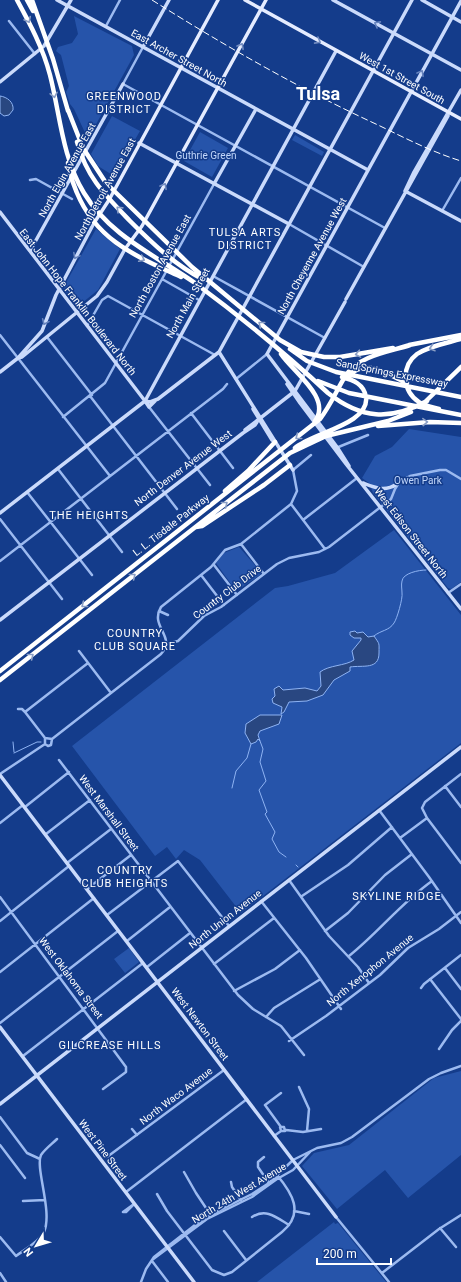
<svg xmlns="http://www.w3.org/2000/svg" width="461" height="1282" font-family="Roboto,sans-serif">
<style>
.green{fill:#2654aa}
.water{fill:#294781;stroke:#8eb3f3}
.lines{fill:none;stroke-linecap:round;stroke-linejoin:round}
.stream{stroke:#8eb3f3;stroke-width:1}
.street{stroke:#9cbaf0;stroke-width:2.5}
.secondary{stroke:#cadafb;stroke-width:3.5}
.primary{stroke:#e5ecff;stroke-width:3.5}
.highway{stroke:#fff;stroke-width:4.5}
.rail{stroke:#fff;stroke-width:1;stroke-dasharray:7 3;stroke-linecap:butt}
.oneway{stroke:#8a9ec5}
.oneway2{stroke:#6683bd}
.oneway3{stroke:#728bbf}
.labels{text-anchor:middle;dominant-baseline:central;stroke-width:3;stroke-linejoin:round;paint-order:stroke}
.street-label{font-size:10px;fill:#fff;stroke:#143c8b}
.park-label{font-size:10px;fill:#c2d7fb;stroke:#143c8b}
.neighbourhood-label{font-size:11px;letter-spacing:1px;fill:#fff;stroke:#143c8b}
.town-label{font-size:18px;font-weight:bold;fill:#fff;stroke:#143c8b}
</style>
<rect width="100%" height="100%" fill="#143c8b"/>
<path class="green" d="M74,16L132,46L134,55L88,139L74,109L70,104L66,92L69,86L61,55L56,51L58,47L72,43L78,34Z
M112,116L140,131L114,176L98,166L91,154Z
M200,132L228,148L212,177L184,161Z
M295,135L324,152L322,156L292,140Z
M96,229L120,249L98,290L77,307L63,288Z
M409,429L461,437V582L451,589L448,588L373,493L369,483L362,478L375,456L392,447Z
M394,530L461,615V743L241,913L200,860L184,850L176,859L167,847L155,856L72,746L275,588L288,586L335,573Z
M239,547L261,572L260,575L236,591L216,563L224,553Z
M129,948L139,962L125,973L114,959Z
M461,1071V1155L408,1198L385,1170L337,1209L302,1166L314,1153L349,1145L434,1078Z
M334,1222L335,1224L338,1223L386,1282H257Z"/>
<path class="water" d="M0,96C7,97 14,102 13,110L9,115L4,116L0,113Z
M355,631L357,633L363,632L368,637L374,636C380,645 379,642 379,653C379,670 363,665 350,667V671L334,680L323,695L307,701L289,702L284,712L281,714L282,707L273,703L272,699L275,696L274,689L279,686L283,690L305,688L317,691L321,686L320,672C329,665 345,666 354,660L352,651L361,640V638H354L350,635V632Z
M260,715H282L279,724L260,731L258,735L260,741L258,739L256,742L251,744L245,733L246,724Z"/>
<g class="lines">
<path class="stream" d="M374,636C381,630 389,631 394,623C397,619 403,598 402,593C402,589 401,585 402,581C403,573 419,570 426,570
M260,741L263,749L260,762L266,781L259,790L267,812L265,814L275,832L272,839L279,852L286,857
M13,742L14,752
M14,753L37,742H41
M232,788L236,771L247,758L251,744
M296,865L298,867"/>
<path class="street" d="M9,21L35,54
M106,26L120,0
M143,47L123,84L385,228
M30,180L36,179L72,199
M442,211L461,178
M289,224L364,267
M169,266L214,184
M213,276L325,338
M162,279L199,300
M87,326L102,300L108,296L215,355
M0,335L110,476
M47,337L92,395
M236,379L267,354
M90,396L177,509
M149,407L210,485
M191,413L233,468
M63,417L105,383L167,270
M336,448L368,435
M58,469L122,552
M27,492L92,575
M291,504L325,549
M0,519L62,599
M303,520L357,478
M241,544L264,574
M0,561L223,389L227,384
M214,565L237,595
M201,575L224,605
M448,593L461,584
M159,611L168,615
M166,644L178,641L204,616L221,607L277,564L289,558L319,552L329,547L391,499L395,489L400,481L410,476L440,470H446L461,479
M79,651L111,693
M18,709H22L25,712L45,738
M25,712L88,663
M52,739L161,654C177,636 149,627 161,607L211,567L225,550L241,544L291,504L297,491L293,470L311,455
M45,744L48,746L51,745L52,739
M45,744V738L52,739
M59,760L238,995L253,1009L281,1026L304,1055
M0,774L45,744
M461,774L425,802L422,808L427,818L461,863
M445,786L461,807
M25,807L69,772
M379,810L429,877L461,923
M0,823L23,805
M46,834L90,800
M400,838L427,818
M67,863L111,829
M289,880L329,936L358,967L369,983
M87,889L131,855
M302,896L348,865L392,827
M0,897L126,1067V1072L103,1089
M261,901L306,958L341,1009
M107,915L178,861L229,926
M0,921L69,866
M325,931L348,913L385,875L412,854
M127,941L170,907
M349,956C378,933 401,903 432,881
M214,964L274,918
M147,967L190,933
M445,968L461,989
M0,972L94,898
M430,979L461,1019
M421,988L424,984L461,955
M234,991L275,969L300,950
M266,1017L274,1008L319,980
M0,1023L118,931
M289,1041L326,1016L380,975L408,948L439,929L461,912
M439,1049L452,1030L461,1021
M23,1056L143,963
M299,1087L309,1109L307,1131
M0,1117L27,1153L40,1159
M281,1127L265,1105L281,1093
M132,1129L137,1135
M286,1130L303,1132L321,1129
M274,1136L281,1131H285L284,1127H280L281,1131
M0,1145L25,1178
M107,1157L224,1070
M264,1157L258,1162V1167L269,1183
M184,1172L196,1193L210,1214
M231,1182L232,1187L241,1200
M126,1192L247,1099
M157,1194L167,1211L212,1270L224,1275L232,1272L282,1232C305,1213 292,1193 277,1175
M23,1201L45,1200
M294,1211L309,1214
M123,1212H126L134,1204
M123,1212L134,1204
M252,1217C266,1208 276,1217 289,1225
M336,1217L389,1282
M440,1228L456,1247
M224,1231L246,1260
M0,1237L16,1256C24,1250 39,1242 44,1232C53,1212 35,1168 41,1155C45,1149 52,1144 57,1139
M152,1260L207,1219L252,1197L277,1179L293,1170L310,1152
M152,1261L168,1282
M0,1273L6,1282
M382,1273L439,1229L461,1215
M141,1282L146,1269L154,1257L204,1218L252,1194L269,1183L293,1160L317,1148L341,1143L352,1137L429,1079L441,1073L461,1066"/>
<path class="secondary" d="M57,0L368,170
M333,0L461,70
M422,0L461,22
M143,47L169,0
M0,82L44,46L71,0
M139,143L289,224
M214,184L256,109
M405,191L414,172L461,90
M405,191L461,221
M0,212L145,401L149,407L155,401
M30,251L123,84
M346,299L448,116V112
M219,352L293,470
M18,358L42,331L56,295L94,223
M0,372L18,358L22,357L97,296L107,282L125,249
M287,384L300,403L346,464L461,609
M145,401L150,402L158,399L219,352L412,0
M253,409L272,440L275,442
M245,430L295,391L345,302
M349,466L337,447L267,354L461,1
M363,483C376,488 385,492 397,484
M0,513L145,401L336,51
M0,620L243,433L255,425L257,422
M0,775L336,1217
M0,1027L194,1282
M0,1104L461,747"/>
<path class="primary" d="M245,0L461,119
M94,223L109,200L218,0
M125,249L142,226L266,0"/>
<path class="highway" d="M17,0C30,24 43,48 50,75C60,114 62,157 84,193C110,236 155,255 195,283C241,317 286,354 328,393C361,419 390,421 427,401
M27,0L33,11
M32,0L53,59L68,111
M68,110L83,148L106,183L192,267L280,340L301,352L324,357H340L393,348
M77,142C87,178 105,195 130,221C153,244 175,265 204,280
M68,163C69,174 73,183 77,193C97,241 136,256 181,277
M409,345L461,335
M290,349L307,361L336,372L461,397
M281,354C293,372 332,398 315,421
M348,376C368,357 387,375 407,383
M318,381L349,393L461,415
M425,402L461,367
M439,409C432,407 425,406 419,402C402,391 401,366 417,354C429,346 447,343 461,339
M378,426L430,422L461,423
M295,448C312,433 370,424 366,397C364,384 353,380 342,377
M225,491L248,471L275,442
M196,527L202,526L264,485L290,465
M0,671L320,419C331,405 337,389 346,375C360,355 389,352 410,345
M0,680L290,453L326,436L388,421L411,412"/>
<path class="rail" d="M152,0C225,46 300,89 378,125C405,138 432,152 461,161"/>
</g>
<defs><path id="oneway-chevron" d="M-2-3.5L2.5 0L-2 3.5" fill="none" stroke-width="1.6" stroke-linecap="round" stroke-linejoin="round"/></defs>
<g class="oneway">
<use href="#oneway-chevron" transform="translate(28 20) rotate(63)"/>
<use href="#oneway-chevron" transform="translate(54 95) rotate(78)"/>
<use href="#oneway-chevron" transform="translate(119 209) rotate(-136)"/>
<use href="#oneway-chevron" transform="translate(142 259) rotate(26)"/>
<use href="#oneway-chevron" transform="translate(261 324) rotate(-141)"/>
<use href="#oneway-chevron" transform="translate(432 348) rotate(162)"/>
<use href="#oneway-chevron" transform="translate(358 354) rotate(170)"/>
<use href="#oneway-chevron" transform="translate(425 422) rotate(-2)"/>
<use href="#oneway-chevron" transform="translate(298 437) rotate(142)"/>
<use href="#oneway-chevron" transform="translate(225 504) rotate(-38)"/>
<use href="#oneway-chevron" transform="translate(133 576) rotate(-38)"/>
<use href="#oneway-chevron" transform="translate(84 605) rotate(142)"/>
<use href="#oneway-chevron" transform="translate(31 656) rotate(-38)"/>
</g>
<g class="oneway2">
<use href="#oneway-chevron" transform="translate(377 24) rotate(-151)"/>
<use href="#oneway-chevron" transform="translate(421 73) rotate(-61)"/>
<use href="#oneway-chevron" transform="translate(76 256) rotate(118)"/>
<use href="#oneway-chevron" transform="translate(45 322) rotate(114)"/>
</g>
<g class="oneway3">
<use href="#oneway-chevron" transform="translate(318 41) rotate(29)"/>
<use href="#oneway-chevron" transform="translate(241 46) rotate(-61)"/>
<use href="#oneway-chevron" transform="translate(164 186) rotate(-61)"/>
</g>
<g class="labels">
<g class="street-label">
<text transform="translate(179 58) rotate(29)">East Archer Street North</text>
<text transform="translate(402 78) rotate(29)">West 1st Street South</text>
<text transform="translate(67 170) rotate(-61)">North Elgin Avenue East</text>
<text transform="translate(105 189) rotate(-61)">North Detroit Avenue East</text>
<text transform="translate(312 256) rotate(-61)">North Cheyenne Avenue West</text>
<text transform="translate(160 266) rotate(-61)">North Boston Avenue East</text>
<text transform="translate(78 302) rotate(52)">East John Hope Franklin Boulevard North</text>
<text transform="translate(188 303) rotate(-61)">North Main Street</text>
<text transform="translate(392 373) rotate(11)">Sand Springs Expressway</text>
<text transform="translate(183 468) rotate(-37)">North Denver Avenue West</text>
<text transform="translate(171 525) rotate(-38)">L. L. Tisdale Parkway</text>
<text transform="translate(411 533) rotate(52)">West Edison Street North</text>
<text transform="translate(227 592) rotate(-37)">Country Club Drive</text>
<text transform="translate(109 813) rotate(53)">West Marshall Street</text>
<text transform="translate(225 919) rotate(-38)">North Union Avenue</text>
<text transform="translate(370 970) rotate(-39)">North Xenophon Avenue</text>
<text transform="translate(71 978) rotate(53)">West Oklahoma Street</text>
<text transform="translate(200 1024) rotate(53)">West Newton Street</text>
<text transform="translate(176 1096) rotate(-37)">North Waco Avenue</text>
<text transform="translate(103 1150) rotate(53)">West Pine Street</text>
<text transform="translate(239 1193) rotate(-31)">North 24th West Avenue</text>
</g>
<g class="park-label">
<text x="206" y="155">Guthrie Green</text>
<text x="418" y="480">Owen Park</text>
</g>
<g class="neighbourhood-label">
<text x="124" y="96">GREENWOOD<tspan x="124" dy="13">DISTRICT</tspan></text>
<text x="245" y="232">TULSA ARTS<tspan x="245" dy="13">DISTRICT</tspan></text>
<text x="89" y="515">THE HEIGHTS</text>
<text x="135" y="633">COUNTRY<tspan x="135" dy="13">CLUB SQUARE</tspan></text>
<text x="125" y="870">COUNTRY<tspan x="125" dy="13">CLUB HEIGHTS</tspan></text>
<text x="397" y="896">SKYLINE RIDGE</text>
<text x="110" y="1045">GILCREASE HILLS</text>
</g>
<g class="town-label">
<text x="318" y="93">Tulsa</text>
</g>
</g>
<g transform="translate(36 1246) rotate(232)" stroke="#143c8b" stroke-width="3" paint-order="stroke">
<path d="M0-3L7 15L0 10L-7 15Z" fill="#ffffff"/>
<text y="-6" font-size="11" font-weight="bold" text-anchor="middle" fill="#ffffff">N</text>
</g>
<path d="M317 1258v6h74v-6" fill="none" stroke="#ffffff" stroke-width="2"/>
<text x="323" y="1258" font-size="12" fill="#ffffff" stroke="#143c8b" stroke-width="3" paint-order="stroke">200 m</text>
</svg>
